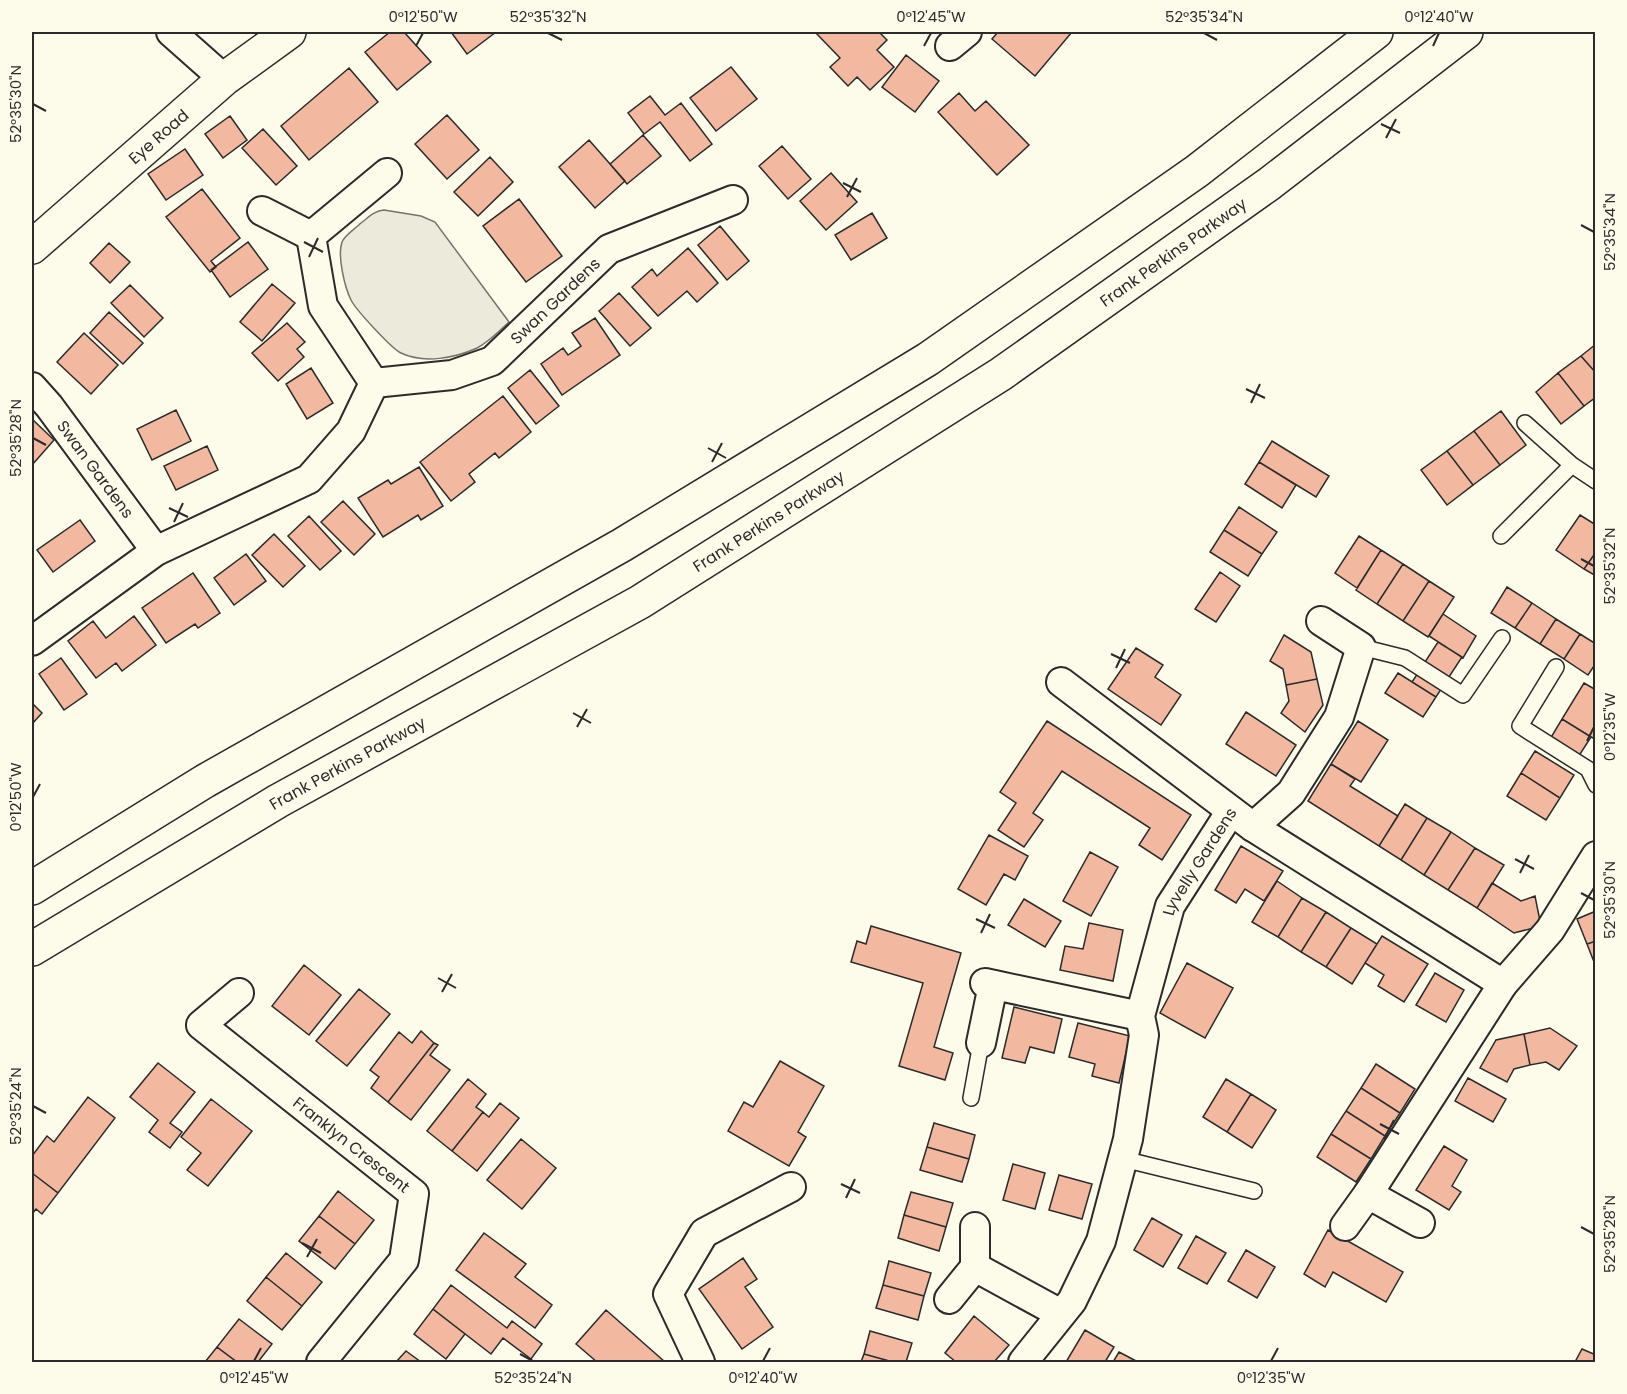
<svg xmlns="http://www.w3.org/2000/svg" width="1627" height="1394" font-family="Poppins,sans-serif">
<style>
.green{fill:#ecebdb;stroke:#74746e;stroke-width:1.5}
.building{fill:#f2b8a0;stroke:#2b2b2b;stroke-width:1.5}
.lines{fill:none;stroke-linecap:round;stroke-linejoin:round}
.lane-casing{stroke:#2b2b2b;stroke-width:18}
.street-casing{stroke:#2b2b2b;stroke-width:32}
.secondary-casing{stroke:#2b2b2b;stroke-width:36}
.highway-casing{stroke:#2b2b2b;stroke-width:36}
.lane{stroke:#fdfbea;stroke-width:15}
.street{stroke:#fdfbea;stroke-width:28}
.secondary{stroke:#fdfbea;stroke-width:33}
.highway{stroke:#fdfbea;stroke-width:33}
.ticks{fill:none;stroke:#2b2b2b;stroke-width:2}
.labels{text-anchor:middle;dominant-baseline:central;stroke-width:4.5;stroke-linejoin:round;paint-order:stroke}
.street-label{font-size:16px;fill:#2b2b2b;stroke:#fdfbea}
.neatline{fill:none;stroke:#2b2b2b;stroke-width:2}
.ticks-label{font-size:15px;text-anchor:middle;fill:#2b2b2b}
</style>
<rect width="100%" height="100%" fill="#fdfbea"/>
<path class="green" d="M384,210L421,216L435,222L509,322C499,331 489,342 477,348C455,358 424,364 401,353C392,349 356,310 351,300C345,288 337,256 342,242C345,235 355,229 361,223C369,217 374,211 384,210Z"/>
<path class="building" d="M390,32H404L431,62L397,90L365,52Z
M451,32H496L467,54Z
M815,32H879L887,40L877,50L894,67L870,90L857,77L848,86L830,67L840,58Z
M998,32H1072L1035,76L992,39Z
M906,55L939,81L915,112L882,87Z
M731,67L757,99L716,131L690,98Z
M349,68L378,102L309,160L281,126Z
M959,93L975,111L986,101L1029,145L997,175L938,112Z
M650,96L665,115L681,103L712,144L690,161L660,122L644,134L628,113Z
M447,115L479,150L447,179L415,144Z
M230,116L247,140L223,158L205,134Z
M263,129L297,166L276,185L242,148Z
M643,135L661,156L627,184L610,164Z
M589,140L625,181L595,208L559,167Z
M782,146L811,179L788,199L759,166Z
M185,149L203,175L166,200L148,174Z
M490,157L513,182L478,216L454,192Z
M831,173L857,202L826,230L800,201Z
M202,189L240,238L211,261L216,267L210,272L166,217Z
M519,199L562,256L526,282L483,226Z
M872,213L887,238L851,260L835,235Z
M720,226L749,261L727,280L698,245Z
M248,242L268,269L230,297L211,270Z
M109,243L130,262L110,283L90,263Z
M688,248L718,283L697,302L687,291L658,316L632,287L652,269L657,276Z
M272,284L295,303L262,341L240,322Z
M130,285L163,318L144,337L111,303Z
M619,293L651,328L630,346L599,311Z
M109,312L143,343L123,364L90,333Z
M595,318L620,355L562,395L541,364L563,348L568,355L581,346L572,333Z
M287,323L305,342L297,349L304,357L278,381L252,353Z
M84,333L118,365L91,394L57,362Z
M1596,344V373L1581,356Z
M1581,356L1596,373V397L1584,406L1558,373Z
M311,368L333,403L307,419L286,384Z
M530,370L559,406L536,424L508,388Z
M1558,373L1584,406L1561,424L1536,392Z
M503,396L531,432L499,458L495,453L469,474L475,482L451,501L420,462Z
M176,410L191,441L152,460L137,429Z
M1501,411L1526,445L1500,465L1474,431Z
M32,419L54,440L32,465Z
M1474,431L1500,465L1473,485L1447,451Z
M1272,441L1329,476L1316,497L1259,462Z
M207,446L218,470L176,490L164,466Z
M1447,451L1473,485L1447,505L1421,470Z
M1259,462L1296,485L1282,508L1245,484Z
M419,467L443,506L421,520L418,515L383,537L358,498L388,480L391,484Z
M343,501L375,534L354,555L321,522Z
M1239,507L1277,532L1262,554L1224,530Z
M1580,515L1596,525V552L1584,569L1556,550Z
M309,516L341,551L320,570L288,536Z
M80,520L95,541L53,572L37,550Z
M1224,530L1262,554L1248,576L1210,552Z
M274,534L305,566L283,587L252,555Z
M1359,536L1381,550L1357,588L1335,573Z
M1381,550L1403,564L1377,604L1356,590Z
M1596,552V576L1584,569Z
M246,554L266,581L234,605L214,578Z
M1403,564L1429,581L1403,621L1377,604Z
M1220,572L1240,586L1216,622L1195,609Z
M193,573L220,613L198,628L195,624L166,643L142,608Z
M1429,581L1454,597L1428,637L1403,621Z
M1507,587L1532,603L1515,628L1491,613Z
M1532,603L1556,619L1540,644L1515,628Z
M1443,614L1476,636L1463,658L1429,636Z
M134,616L156,645L122,671L116,663L96,678L68,641L93,621L106,638Z
M1556,619L1580,634L1564,659L1540,644Z
M1580,634L1596,644V663L1588,675L1564,659Z
M1284,635L1311,652L1317,679L1286,685L1283,669L1270,661Z
M1438,642L1462,657L1436,697L1412,682Z
M1136,648L1163,665L1155,677L1181,695L1161,725L1108,689Z
M61,658L87,694L64,710L39,674Z
M1398,673L1436,697L1423,717L1385,693Z
M1317,679L1323,705L1305,732L1281,713L1289,701L1286,685Z
M1584,683L1596,690V740L1562,719Z
M32,703L42,713L32,724Z
M1246,712L1296,745L1276,776L1226,744Z
M1562,719L1591,737L1575,762L1547,744Z
M1047,721L1191,815L1162,860L1139,845L1150,828L1062,771L1033,813L1043,820L1024,847L998,830L1016,803L1000,792Z
M1358,721L1388,740L1361,782L1331,764Z
M1535,751L1574,775L1560,798L1521,773Z
M1331,764L1355,779L1350,786L1398,816L1379,846L1308,801Z
M1521,773L1560,798L1546,820L1507,796Z
M1405,804L1427,818L1401,860L1379,846Z
M1427,818L1451,832L1424,875L1401,860Z
M1451,832L1475,848L1448,890L1424,875Z
M989,835L1028,856L1015,880L1004,874L986,905L958,889Z
M1241,846L1283,871L1264,901L1245,889L1236,903L1215,890Z
M1475,848L1504,865L1477,908L1448,890Z
M1090,852L1118,867L1091,916L1063,901Z
M1277,881L1302,898L1278,937L1252,922Z
M1492,883L1521,901L1535,896L1541,926L1514,933L1477,908Z
M1302,898L1326,912L1301,952L1278,937Z
M1024,899L1061,921L1045,947L1008,925Z
M1596,911V941L1587,944L1577,919Z
M1326,912L1351,928L1326,967L1301,952Z
M1089,923L1123,930L1113,981L1060,970L1065,946L1083,949Z
M871,926L961,953L934,1047L953,1053L945,1080L899,1066L923,983L851,962L857,941L866,944Z
M1351,928L1377,944L1352,984L1326,967Z
M1382,936L1428,964L1404,1002L1378,986L1384,975L1365,963Z
M1596,941V967L1587,944Z
M1187,963L1233,988L1205,1038L1160,1013Z
M304,965L341,995L309,1035L272,1006Z
M1435,973L1464,990L1446,1022L1416,1005Z
M359,989L390,1014L347,1066L316,1041Z
M1014,1007L1062,1019L1054,1053L1030,1047L1025,1063L1002,1058Z
M1078,1023L1130,1036L1119,1083L1092,1076L1095,1064L1069,1057Z
M1550,1028L1577,1046L1559,1070L1546,1062L1530,1065L1524,1034Z
M421,1031L434,1043L388,1102L371,1088L379,1077L370,1070L399,1032L412,1043Z
M1524,1034L1530,1065L1514,1069L1507,1082L1480,1068L1496,1040Z
M434,1043L438,1045L430,1055L450,1070L411,1120L388,1102Z
M780,1061L824,1086L798,1132L806,1137L789,1166L728,1131L744,1102L753,1107Z
M158,1063L195,1092L170,1123L182,1132L170,1148L149,1132L158,1120L130,1097Z
M1376,1064L1415,1089L1400,1113L1361,1088Z
M1468,1078L1506,1099L1493,1122L1455,1101Z
M468,1079L486,1094L476,1107L483,1112L452,1151L427,1131Z
M1226,1079L1251,1094L1227,1132L1203,1117Z
M1361,1088L1400,1113L1385,1136L1346,1111Z
M1251,1094L1276,1110L1252,1148L1227,1132Z
M88,1097L115,1118L58,1193L32,1173V1156L47,1136L54,1142Z
M211,1099L252,1131L208,1186L187,1170L201,1153L181,1137Z
M500,1103L519,1118L477,1171L452,1151L483,1112L489,1117Z
M1346,1111L1385,1136L1371,1159L1331,1134Z
M934,1123L975,1135L969,1159L927,1147Z
M1331,1134L1371,1159L1356,1182L1317,1157Z
M521,1139L556,1168L522,1209L487,1180Z
M1444,1146L1467,1160L1452,1186L1461,1192L1449,1210L1416,1190Z
M927,1147L969,1159L962,1182L920,1170Z
M1013,1164L1045,1173L1035,1209L1003,1200Z
M32,1173L58,1193L42,1214L36,1209L32,1214Z
M1059,1175L1092,1184L1082,1219L1049,1210Z
M338,1191L374,1220L355,1244L319,1216Z
M911,1192L953,1203L946,1227L904,1215Z
M904,1215L946,1227L939,1251L898,1238Z
M319,1216L355,1244L335,1269L299,1241Z
M1152,1218L1182,1235L1163,1267L1134,1250Z
M1328,1230L1403,1272L1386,1302L1333,1272L1325,1287L1304,1274Z
M484,1233L526,1264L515,1277L552,1305L535,1328L456,1270Z
M1196,1236L1226,1253L1207,1284L1178,1268Z
M1246,1250L1275,1267L1257,1298L1228,1281Z
M286,1253L322,1282L302,1306L266,1277Z
M743,1258L757,1279L745,1287L773,1327L742,1349L699,1289Z
M889,1261L931,1273L924,1296L883,1285Z
M266,1277L302,1306L282,1330L247,1301Z
M451,1285L507,1328L512,1321L542,1344L531,1359L503,1338L491,1354L433,1309Z
M883,1285L924,1296L918,1320L876,1308Z
M433,1309L465,1334L446,1359L414,1334Z
M606,1310L665,1362H597L576,1344Z
M974,1316L1009,1345L994,1362H956L945,1353Z
M239,1319L272,1344L258,1362H237L217,1347Z
M1085,1330L1114,1347L1105,1362H1066Z
M870,1331L912,1343L906,1362H893L864,1354Z
M217,1347L237,1362H205Z
M1582,1349L1596,1355V1362H1575Z
M406,1351L421,1362H396Z
M1119,1352L1138,1362H1113Z
M864,1354L893,1362H861Z"/>
<g class="lines">
<defs>
<path id="lane" d="M1525,423L1572,465L1596,481
M1501,536L1572,465
M1361,647L1405,658L1463,695L1502,638
M1556,667L1520,726L1588,769L1596,785
M971,1098L981,1043
M1123,1159L1254,1191"/>
<g id="street">
<path d="M171,32L224,79"/>
<path d="M950,46L967,32"/>
<path d="M262,211L311,236"/>
<path id="s1" d="M374,383L452,375L492,361L609,249L733,200"/>
<path id="s2" d="M32,387L49,406L156,551"/>
<path d="M32,641L156,551L309,479L351,431L374,383L323,306L311,236L387,173"/>
<path d="M1061,682L1253,827L1503,984L1550,930L1596,856"/>
<path d="M1253,827L1291,793L1339,717L1361,647L1321,621"/>
<path d="M985,983L1140,1016"/>
<path id="s3" d="M239,993L201,1025L414,1194L404,1260L321,1362"/>
<path d="M981,1043L993,985"/>
<path d="M1420,1223L1368,1194L1503,984"/>
<path d="M1345,1226L1368,1194"/>
<path d="M975,1227V1267L1061,1314"/>
<path d="M949,1299L975,1267"/>
<path d="M700,1362L668,1294L704,1233L791,1187"/>
<path id="s4" d="M1023,1362L1072,1301L1101,1241L1128,1139L1144,1035L1140,1016L1170,906L1231,811"/>
</g>
<g id="secondary">
<path id="s5" d="M32,247L224,79L289,32"/>
</g>
<g id="highway">
<path d="M32,888L205,781L622,545L928,359L1197,171L1376,32"/>
<path id="s6" d="M32,949L278,801L640,602L1001,374L1269,184L1466,32"/>
</g>
</defs>
<use href="#lane" class="lane-casing"/>
<use href="#street" class="street-casing"/>
<use href="#secondary" class="secondary-casing"/>
<use href="#highway" class="highway-casing"/>
<use href="#lane" class="lane"/>
<use href="#street" class="street"/>
<use href="#secondary" class="secondary"/>
<use href="#highway" class="highway"/>
</g>
<path class="ticks" d="M548,33L562,40M1204,33L1217,40M416,46L423,33M924,46L931,33M1433,46L1439,33M33,104L46,111M1381,124L1400,133M1386,138L1396,119M843,183L861,192M847,197L857,178M1581,225L1594,232M304,242L323,252M309,257L318,238M1246,389L1265,398M1251,403L1260,384M33,438L46,445M708,448L726,458M712,462L722,443M169,508L188,517M174,522L183,503M1581,559L1594,566M1111,654L1130,663M1116,668L1125,649M573,713L591,723M577,727L587,709M1587,741L1594,727M33,797L40,784M1515,859L1534,869M1520,873L1529,855M1581,893L1594,900M976,919L995,928M981,933L990,914M438,978L456,988M442,992L452,974M33,1106L46,1113M1380,1124L1399,1134M1384,1139L1394,1120M841,1184L860,1193M846,1198L855,1179M1581,1227L1594,1234M302,1243L321,1253M307,1257L317,1239M520,1354L533,1361M254,1361L261,1348M763,1361L770,1348M1271,1361L1278,1348"/>
<g class="labels">
<g class="street-label">
<text stroke="none"><textPath href="#s5" startOffset="168">Eye Road</textPath></text>
<text stroke="none"><textPath href="#s6" startOffset="1338">Frank Perkins Parkway</textPath></text>
<text stroke="none"><textPath href="#s1" startOffset="208">Swan Gardens</textPath></text>
<text stroke="none"><textPath href="#s2" startOffset="104">Swan Gardens</textPath></text>
<text stroke="none"><textPath href="#s6" startOffset="852">Frank Perkins Parkway</textPath></text>
<text stroke="none"><textPath href="#s6" startOffset="366">Frank Perkins Parkway</textPath></text>
<text stroke="none"><textPath href="#s4" startOffset="542">Lyvelly Gardens</textPath></text>
<text stroke="none"><textPath href="#s3" startOffset="242">Franklyn Crescent</textPath></text>
</g>
</g>
<rect width="1627" height="1394" fill="none" stroke="#fdfbea" stroke-width="66"/>
<rect x="33" y="33" width="1561" height="1328" class="neatline"/>
<g class="ticks-label">
<text x="423" y="22">0°12'50"W</text>
<text x="548" y="22">52°35'32"N</text>
<text x="931" y="22">0°12'45"W</text>
<text x="1204" y="22">52°35'34"N</text>
<text x="1439" y="22">0°12'40"W</text>
<text transform="translate(16 104) rotate(-90)" y="5">52°35'30"N</text>
<text transform="translate(1610 232) rotate(-90)" y="5">52°35'34"N</text>
<text transform="translate(16 438) rotate(-90)" y="5">52°35'28"N</text>
<text transform="translate(1610 566) rotate(-90)" y="5">52°35'32"N</text>
<text transform="translate(1610 727) rotate(-90)" y="5">0°12'35"W</text>
<text transform="translate(16 797) rotate(-90)" y="5">0°12'50"W</text>
<text transform="translate(1610 900) rotate(-90)" y="5">52°35'30"N</text>
<text transform="translate(16 1106) rotate(-90)" y="5">52°35'24"N</text>
<text transform="translate(1610 1234) rotate(-90)" y="5">52°35'28"N</text>
<text x="254" y="1383">0°12'45"W</text>
<text x="533" y="1383">52°35'24"N</text>
<text x="763" y="1383">0°12'40"W</text>
<text x="1271" y="1383">0°12'35"W</text>
</g>
</svg>
